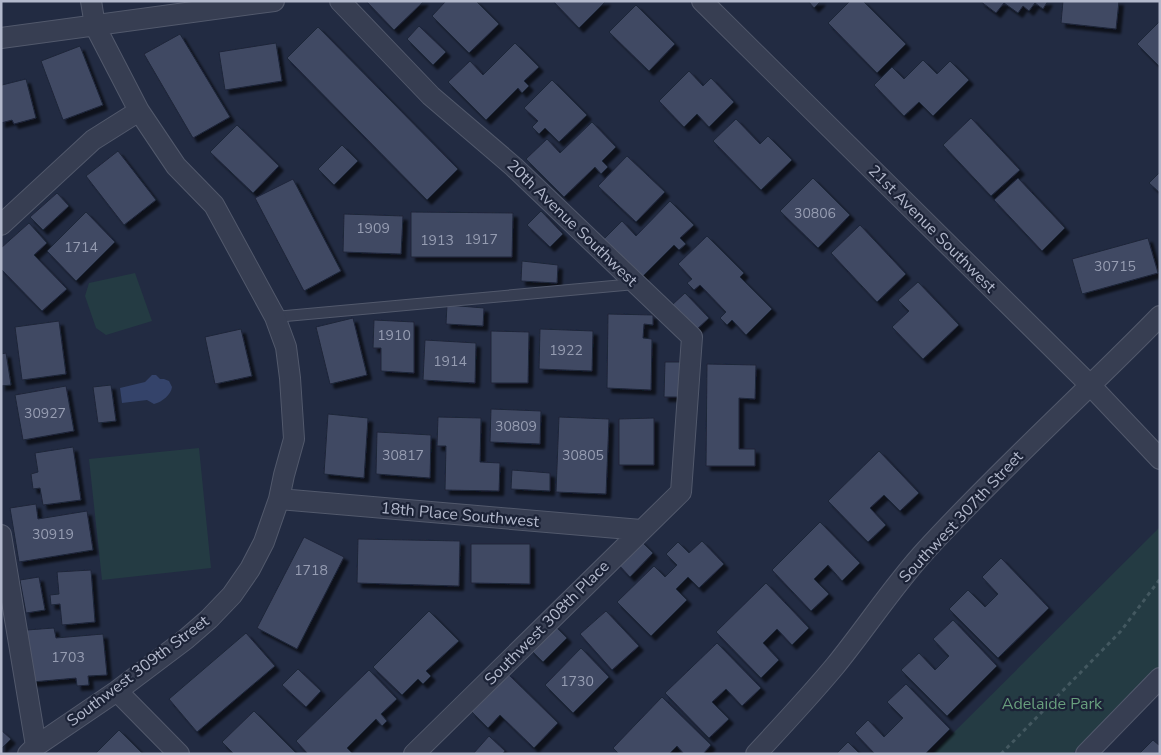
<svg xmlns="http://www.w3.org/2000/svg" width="1161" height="755" font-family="'Nunito Sans',sans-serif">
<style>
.green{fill:#243b43}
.water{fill:#34436a}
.building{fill:#414a64;stroke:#1e2539;filter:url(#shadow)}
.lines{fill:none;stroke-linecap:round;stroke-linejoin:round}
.lane-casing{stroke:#52596c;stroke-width:12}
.street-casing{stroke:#52596c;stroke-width:22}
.path{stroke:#435860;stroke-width:3;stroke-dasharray:4 4;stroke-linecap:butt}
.lane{stroke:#373e52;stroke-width:10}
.street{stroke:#373e52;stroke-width:20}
.labels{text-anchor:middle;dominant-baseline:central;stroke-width:4.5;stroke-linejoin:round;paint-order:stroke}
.number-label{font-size:14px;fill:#969db2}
.street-label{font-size:16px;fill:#b3b9cc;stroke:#1c2337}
.park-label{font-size:16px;fill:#689f7d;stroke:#1c2337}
</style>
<defs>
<filter id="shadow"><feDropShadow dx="4.5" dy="4.5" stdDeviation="1" flood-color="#0009"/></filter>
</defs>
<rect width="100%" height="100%" fill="#222b42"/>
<path class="green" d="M135,273L152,321L106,335L96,328L85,296L89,283Z
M199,448L211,568L102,580L89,459Z
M1160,527V666L1072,754H932Z"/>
<path class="water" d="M152,375H156L160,379H164L169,381L172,387C171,395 162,402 154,404L147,400L122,403L120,388L145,382Z"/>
<path class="building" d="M366,1H424L394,30Z
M446,1H476L499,24L469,53L432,16Z
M553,1H606L579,28Z
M808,1H821L814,8Z
M850,1H863L906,44L877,73L828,23Z
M980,1H1048L1043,9L1035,3L1029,11L1023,6L1018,13L1004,3L996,13Z
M1063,1H1119L1116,29L1061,23Z
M636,5L675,44L649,71L609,32Z
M1160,21V67L1137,44Z
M419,26L446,52L433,65L407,39Z
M318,27L458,169L427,200L287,58Z
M180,34L230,117L193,138L144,54Z
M276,43L282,81L225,90L219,52Z
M515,43L539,67L524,81L529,86L522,93L518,88L486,120L448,82L470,61L483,75Z
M80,46L103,105L63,120L41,61Z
M923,60L937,74L950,61L969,80L933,116L919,102L904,116L874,85L892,67L904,79Z
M689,71L703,86L711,78L734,102L709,127L697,114L684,127L659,101Z
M26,79L36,118L14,124L12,120L1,123V83L2,85Z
M552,80L587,115L559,142L545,128L539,134L532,127L538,121L524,108Z
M971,118L1020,170L991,196L943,145Z
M736,119L760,144L768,136L792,160L761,190L713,141Z
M592,122L616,147L602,161L608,167L601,174L595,167L564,197L526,159L547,139L560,153Z
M237,125L279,166L253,193L210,152Z
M342,145L358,161L334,185L318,169Z
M118,151L156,200L124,225L86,176Z
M627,156L665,192L636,222L598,186Z
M1160,172V193L1149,183Z
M813,178L850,215L818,248L780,211Z
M1018,178L1065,228L1042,251L994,200Z
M293,179L341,271L304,291L255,198Z
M57,193L69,206L43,230L30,217Z
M670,201L694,225L680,238L686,244L679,250L674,245L643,276L604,239L622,221L636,236Z
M541,211L563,234L550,247L527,225Z
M86,212L115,242L76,281L47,251Z
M411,212L513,213L512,257H411Z
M344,214L403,216L401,254L343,252Z
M29,223L47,243L34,255L67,289L42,311L1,269V248Z
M860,225L906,274L877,302L831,253Z
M707,236L744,273L740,277L772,309L746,335L732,320L727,325L720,318L726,312L700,285L694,290L687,283L692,279L678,264Z
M1148,238L1158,273L1082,294L1072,259Z
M522,261L558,265L557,283L521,281Z
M918,282L959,325L923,359L892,327L909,311L898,300Z
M685,293L709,318L696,330L672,305Z
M447,305L484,308L483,326L446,324Z
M608,314L653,315V325L644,324L643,338L652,339L651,390L607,388Z
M353,318L367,375L330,384L316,327Z
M374,320L414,322V373L381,371V348H373Z
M59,321L66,374L22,380L15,327Z
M241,329L252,376L215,384L205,337Z
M540,329L593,331L592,371L539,369Z
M491,331L529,332L528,383H491Z
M425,340L476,343L475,383L423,380Z
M6,353L11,385L1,386V354Z
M665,362H683L682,397H664Z
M707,364L756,365L755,399L739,398V449H755V466H706Z
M111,385L116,421L98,423L93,387Z
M66,386L74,431L23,440L15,395Z
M491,409L541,411L540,444L490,442Z
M328,414L368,418L364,478L324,474Z
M438,417L481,418L480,462L500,463L499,491L445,490L446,446H437Z
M559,417L609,419L606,494L556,492Z
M654,418V465H619V419Z
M377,432L431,435L430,478L376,474Z
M73,447L81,500L43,505L40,488L33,489L31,474L38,472L35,453Z
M879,451L919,493L900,511L884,495L870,508L886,525L868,542L828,501Z
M512,470L550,473V491L511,489Z
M36,504L38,519L87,511L93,550L19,562L10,508Z
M820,522L860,563L842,581L828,565L814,579L829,594L811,611L772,570Z
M304,537L344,557L297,649L257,628Z
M358,539L460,541L459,586L357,583Z
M640,540L653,553L630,577L617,563Z
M702,541L724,564L699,588L688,577L676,589L687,600L651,636L617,602L654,566L665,577L677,565L666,554L678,542L689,553Z
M471,544H530V584L471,583Z
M1001,558L1049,608L998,658L949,609L968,590L985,607L998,594L982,577Z
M91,570L95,622L62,625L60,604L51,605L50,595L59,594L57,572Z
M39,577L45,610L26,613L20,580Z
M766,583L809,628L792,645L777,629L763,643L779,660L761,678L716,632Z
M429,611L459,641L426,671L431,676L423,684L418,679L402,695L373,667Z
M606,611L639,646L612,670L580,634Z
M953,620L997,666L947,716L901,670L919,653L935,670L949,656L933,639Z
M554,625L567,638L543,662L530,649Z
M54,628L56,638L103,634L107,675L88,676L89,685L77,686L76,678L32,682L27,630Z
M246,633L275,666L197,732L169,699Z
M717,643L761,688L742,706L726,689L712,702L729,719L709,738L665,693Z
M581,648L609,677L573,713L545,685Z
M298,669L321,691L306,707L282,685Z
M369,670L397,699L381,714L387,721L382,726L376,719L347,748L353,754H308L296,741Z
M507,673L558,723L534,748L500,715L488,728L471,711Z
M906,684L950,729L925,754H875L855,733L868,720L884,737L903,718L887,702Z
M662,697L711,745L703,754H684L677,746L669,754H619L613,748Z
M254,711L297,754H234L222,742Z
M1,730L11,739L1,749Z
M119,730L143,754H95Z
M489,736L505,751L502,754H473Z
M1153,740L1160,746V754H1139Z
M848,742L860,754H836Z"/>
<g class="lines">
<defs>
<path id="lane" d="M275,317L635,284"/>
<path id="street" d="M340,1L431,96L514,167L692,337L681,492L414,754
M702,1L1091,386L1160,459
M1,38L274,1
M1,225L93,140L139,111
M279,499L641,530
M1,535L36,746
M117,691L179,754
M28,754L36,746L117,691L186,639L209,619L232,595L250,569L264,542L279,499L284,475L294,439L290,378L286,347L275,317L214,205L176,166L139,111L95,26L91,1
M756,754C783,725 810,696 835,666C866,628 893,586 926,550C1000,469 1083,395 1160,316
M1086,754L1160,678"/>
</defs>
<use href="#lane" class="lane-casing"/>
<use href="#street" class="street-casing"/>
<path class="path" d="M1001,754L1121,631L1160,579"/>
<use href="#lane" class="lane"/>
<use href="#street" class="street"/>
</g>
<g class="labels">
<g class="number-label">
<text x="815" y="213">30806</text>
<text x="373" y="228">1909</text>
<text x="481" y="239">1917</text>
<text x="437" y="240">1913</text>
<text x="81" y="247">1714</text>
<text x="1115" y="266">30715</text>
<text x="394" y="335">1910</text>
<text x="566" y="350">1922</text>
<text x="450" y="361">1914</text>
<text x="45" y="413">30927</text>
<text x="516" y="426">30809</text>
<text x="403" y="455">30817</text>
<text x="583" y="455">30805</text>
<text x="53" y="534">30919</text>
<text x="311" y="570">1718</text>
<text x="68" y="657">1703</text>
<text x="577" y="681">1730</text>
</g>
<g class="street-label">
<text transform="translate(572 223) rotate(44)">20th Avenue Southwest</text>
<text transform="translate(932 229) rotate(45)">21st Avenue Southwest</text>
<text transform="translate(460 515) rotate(5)">18th Place Southwest</text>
<text transform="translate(961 517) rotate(-47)">Southwest 307th Street</text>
<text transform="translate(547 623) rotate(-45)">Southwest 308th Place</text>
<text transform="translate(138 671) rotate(-37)">Southwest 309th Street</text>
</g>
<g class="park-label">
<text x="1052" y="704">Adelaide Park</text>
</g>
</g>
<rect width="1161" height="755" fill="none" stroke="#b3b9cc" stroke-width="5"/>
</svg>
